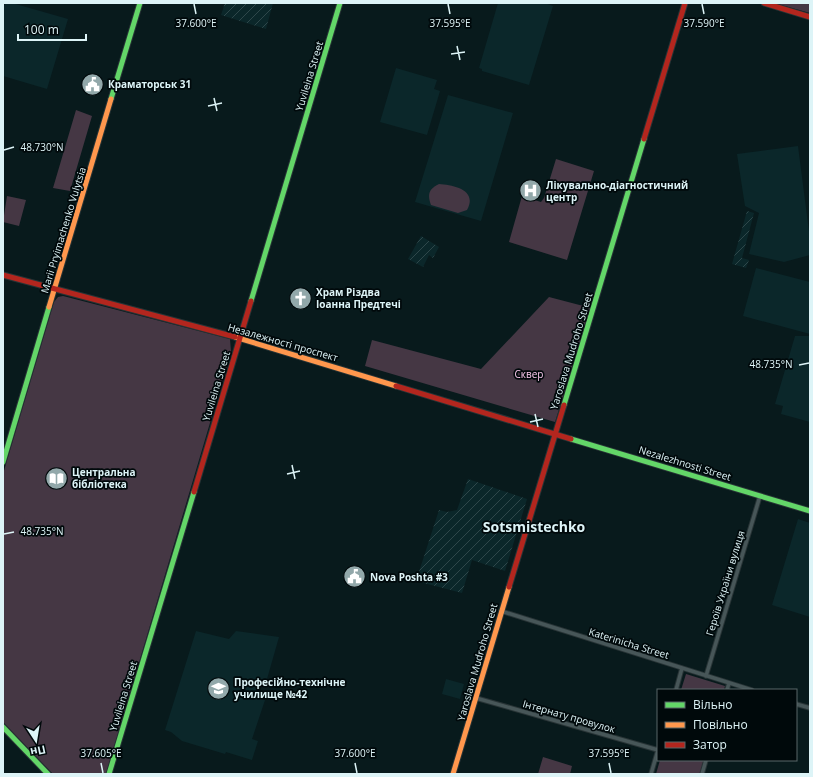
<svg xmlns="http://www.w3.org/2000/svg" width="813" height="777" font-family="'Open Sans',sans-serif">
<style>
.built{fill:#0b272a}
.industrial{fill:url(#industrial-furrows)}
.green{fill:#453744}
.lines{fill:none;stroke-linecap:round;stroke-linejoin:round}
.street-casing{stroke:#283436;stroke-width:5.5}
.fast-casing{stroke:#283436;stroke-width:7}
.slow-casing{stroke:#283436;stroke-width:7}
.jam-casing{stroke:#283436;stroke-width:7}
.street{stroke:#475658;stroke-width:3.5}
.fast{stroke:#63d668;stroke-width:5}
.slow{stroke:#ff974d;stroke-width:5}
.jam{stroke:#b3261e;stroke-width:5}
.ticks{fill:none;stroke:#ddf4f7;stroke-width:1.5}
.labels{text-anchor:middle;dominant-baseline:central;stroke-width:3.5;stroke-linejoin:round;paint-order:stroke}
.street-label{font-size:10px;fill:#ddf4f7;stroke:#00090b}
.poi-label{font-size:10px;font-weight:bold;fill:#ddf4f7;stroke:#00090b;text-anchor:start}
.park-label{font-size:10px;fill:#fdcbf0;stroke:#00090b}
.district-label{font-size:14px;font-weight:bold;fill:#ddf4f7;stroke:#00090b}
.ticks-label{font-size:10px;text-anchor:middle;fill:#ddf4f7;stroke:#00090b;stroke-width:3.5;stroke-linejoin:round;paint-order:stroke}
</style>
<defs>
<pattern id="industrial-furrows" width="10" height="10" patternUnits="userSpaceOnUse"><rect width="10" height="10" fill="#0b272a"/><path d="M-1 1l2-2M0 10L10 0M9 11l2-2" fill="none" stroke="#2e474a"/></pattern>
</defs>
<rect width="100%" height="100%" fill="#081a1c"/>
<path class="built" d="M5,3H12L68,19L47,89L3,76V10Z
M498,3H545L553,6L529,85L482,71V69L479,68Z
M396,68L437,80L434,89L440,91L427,135L380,122Z
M448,95L513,113L481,221L415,202Z
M798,146L810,239V255L784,262L749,254L759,213L745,206L737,154Z
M756,268L810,282V334L743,316Z
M795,336H810V422L781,414L783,406L775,404Z
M798,519L810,523V617L772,605Z
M196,631L229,639L236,631L279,637L267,679H263L257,697L265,700L252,739L258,741L252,760L226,752L225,754L182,741L171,732L165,730Z
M446,679L464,684L460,699L442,694Z"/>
<path class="industrial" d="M225,3H273L266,29L221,15Z
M747,211L754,213L742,258L749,260L746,268L732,264Z
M421,236L439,247L433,258L429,255L423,267L408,259Z
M468,479L527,499L505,571L472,560L462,593L416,581L439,510L447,512L457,510Z"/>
<path class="green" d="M774,3H810V13Z
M76,110L92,116L70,191L53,188Z
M556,159L594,171L567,260L509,242L522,196L541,202L544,198Z
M439,184C454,185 478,190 467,210L458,213L431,205C427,194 429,189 439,184Z
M7,196L26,200L19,226L3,222Z
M63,296L230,339L231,352L106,774H53L3,722V474L54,302L58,297Z
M549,297L591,308L555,422L365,366L372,340L481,369Z
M686,674L725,686L724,690H681Z
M543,757L572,766L570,774H538Z
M660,760H704L700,774H656Z"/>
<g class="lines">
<defs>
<path id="street" d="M501,611L752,690
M706,676L760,496
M676,690L682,668
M727,690L729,683
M476,698L658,750
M796,704L810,708
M651,774L658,750
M702,774L706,760"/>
<path id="fast" d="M111,99L140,3
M251,301L340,3
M564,405L644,139
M571,439L810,511
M3,462L49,307
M3,727L48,774
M109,774L194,492"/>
<path id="slow" d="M49,307L111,99
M235,337L396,386
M453,774L509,587"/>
<path id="jam" d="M764,3L810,17
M644,139L685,3
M3,275L235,337
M396,386L571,439
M194,492L251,301
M509,587L564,405"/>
</defs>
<use href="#street" class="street-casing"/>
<use href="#fast" class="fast-casing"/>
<use href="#slow" class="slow-casing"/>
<use href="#jam" class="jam-casing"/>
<use href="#street" class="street"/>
<use href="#fast" class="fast"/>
<use href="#slow" class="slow"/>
<use href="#jam" class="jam"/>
</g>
<path class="ticks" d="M194,4L196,14M448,4L450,14M702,4L704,14M457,46L460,60M451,54L465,52M214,98L217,111M208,106L222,103M4,150L14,147M799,365L809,363M535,414L538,427M530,422L543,419M292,465L295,479M287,474L300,471M4,534L14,532M101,763L103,773M355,763L357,773M609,763L611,773"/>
<defs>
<symbol id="civic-disc" viewBox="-11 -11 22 22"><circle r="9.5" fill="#92a8aa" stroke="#00090b"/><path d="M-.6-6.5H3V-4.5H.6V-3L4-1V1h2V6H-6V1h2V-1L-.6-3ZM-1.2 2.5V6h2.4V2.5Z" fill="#fff"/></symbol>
<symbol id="hospital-disc" viewBox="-11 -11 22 22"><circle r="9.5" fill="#92a8aa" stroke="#00090b"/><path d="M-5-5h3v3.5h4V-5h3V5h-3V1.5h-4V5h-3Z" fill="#fff"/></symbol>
<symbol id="church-disc" viewBox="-11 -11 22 22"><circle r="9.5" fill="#92a8aa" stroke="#00090b"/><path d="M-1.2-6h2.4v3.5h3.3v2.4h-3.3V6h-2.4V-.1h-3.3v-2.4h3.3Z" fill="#fff"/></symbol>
<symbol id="library-disc" viewBox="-11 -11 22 22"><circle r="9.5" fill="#92a8aa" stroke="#00090b"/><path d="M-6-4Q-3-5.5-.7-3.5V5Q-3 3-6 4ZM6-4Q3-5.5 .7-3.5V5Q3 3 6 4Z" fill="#fff"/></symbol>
<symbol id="university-disc" viewBox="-11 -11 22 22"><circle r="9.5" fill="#92a8aa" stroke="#00090b"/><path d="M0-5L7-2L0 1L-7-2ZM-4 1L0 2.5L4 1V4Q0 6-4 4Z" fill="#fff"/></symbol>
</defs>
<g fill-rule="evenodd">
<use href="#civic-disc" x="80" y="72" width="25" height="25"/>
<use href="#hospital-disc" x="518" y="178" width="25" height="25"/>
<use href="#church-disc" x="288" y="286" width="25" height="25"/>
<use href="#library-disc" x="44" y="466" width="25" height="25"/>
<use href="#civic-disc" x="342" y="564" width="25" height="25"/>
<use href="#university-disc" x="206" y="676" width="25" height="25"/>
</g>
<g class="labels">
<g class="street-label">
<text transform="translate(309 76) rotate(-73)">Yuvileina Street</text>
<text transform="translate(63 230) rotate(-73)">Marii Pryimachenko Vulytsia</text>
<text transform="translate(283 342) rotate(16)">Незалежності проспект</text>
<text transform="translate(571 351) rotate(-73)">Yaroslava Mudroho Street</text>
<text transform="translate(216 386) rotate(-73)">Yuvileina Street</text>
<text transform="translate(685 463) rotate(17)">Nezalezhnosti Street</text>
<text transform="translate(725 583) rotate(-73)">Героїв України вулиця</text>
<text transform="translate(629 643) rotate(17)">Katerinicha Street</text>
<text transform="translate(477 662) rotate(-74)">Yaroslava Mudroho Street</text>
<text transform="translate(123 696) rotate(-73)">Yuvileina Street</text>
<text transform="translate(569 716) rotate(16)">Інтернату провулок</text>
</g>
<g class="poi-label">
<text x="108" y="84">Краматорськ 31</text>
<text x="546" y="185">Лікувально-діагностичний<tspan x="546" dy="12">центр</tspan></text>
<text x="316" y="292">Храм Різдва<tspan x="316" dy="12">Іоанна Предтечі</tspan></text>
<text x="72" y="472">Центральна<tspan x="72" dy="12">бібліотека</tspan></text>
<text x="370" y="577">Nova Poshta #3</text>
<text x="234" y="682">Професійно-технічне<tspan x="234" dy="12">училище №42</tspan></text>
</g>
<g class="park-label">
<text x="529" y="374">Сквер</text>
</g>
<g class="district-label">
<text x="534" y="526">Sotsmistechko</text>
</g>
</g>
<g class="ticks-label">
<text x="196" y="27">37.600°E</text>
<text x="450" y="27">37.595°E</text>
<text x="704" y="27">37.590°E</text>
<text x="42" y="151">48.730°N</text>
<text x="771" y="368">48.735°N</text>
<text x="42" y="535">48.735°N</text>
<text x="101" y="757">37.605°E</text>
<text x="355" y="757">37.600°E</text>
<text x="609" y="757">37.595°E</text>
</g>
<rect width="813" height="777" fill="none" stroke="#ddf4f7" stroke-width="8"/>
<rect x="657" y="689" width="140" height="72" fill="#00090b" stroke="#586769"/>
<rect x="665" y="702" width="20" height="6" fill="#63d668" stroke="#586769"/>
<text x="693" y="709" font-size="12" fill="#ddf4f7">Вільно</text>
<rect x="665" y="722" width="20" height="6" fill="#ff974d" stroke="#586769"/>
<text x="693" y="729" font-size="12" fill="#ddf4f7">Повільно</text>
<rect x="665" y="742" width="20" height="6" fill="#b3261e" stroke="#586769"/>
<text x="693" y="749" font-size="12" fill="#ddf4f7">Затор</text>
<g transform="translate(36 741) rotate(168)" stroke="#00090b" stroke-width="3" paint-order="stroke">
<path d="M0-3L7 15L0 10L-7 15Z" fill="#ddf4f7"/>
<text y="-6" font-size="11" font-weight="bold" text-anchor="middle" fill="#ddf4f7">Пн</text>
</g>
<path d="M18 34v6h68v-6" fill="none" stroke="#ddf4f7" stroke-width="2"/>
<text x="24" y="34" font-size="12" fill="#ddf4f7" stroke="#00090b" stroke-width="3" paint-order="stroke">100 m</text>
</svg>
